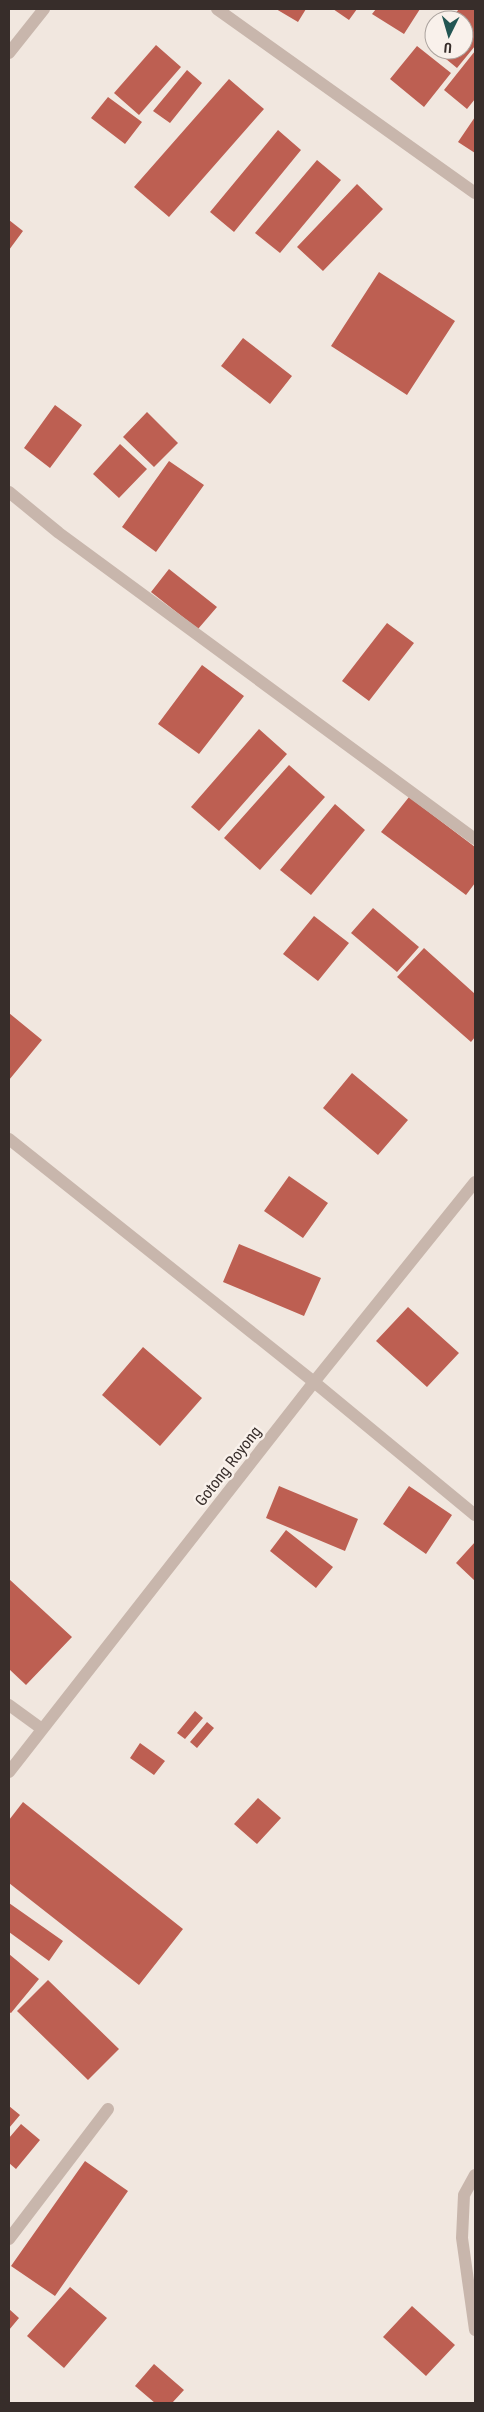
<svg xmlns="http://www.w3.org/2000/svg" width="484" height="2412" font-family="'Roboto Condensed',sans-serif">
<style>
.building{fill:#bd5f52}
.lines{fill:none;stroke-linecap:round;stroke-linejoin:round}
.minor{stroke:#c8b6ac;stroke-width:12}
.labels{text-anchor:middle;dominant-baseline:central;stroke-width:5;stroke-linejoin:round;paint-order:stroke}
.street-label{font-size:16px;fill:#372d2a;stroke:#f9f1eb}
</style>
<rect width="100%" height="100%" fill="#f1e7df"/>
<path class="building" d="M276,9H306L298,22Z
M333,9H357L349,20Z
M376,9H420L404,34L372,14Z
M459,9H475V46L457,68L435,50H464V20H450Z
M434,39V49L429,45Z
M156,45L181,67L139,115L114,93Z
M417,46L451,73L424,107L390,79Z
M475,51V99L467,109L444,90Z
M187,70L202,83L170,123L153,111Z
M229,79L264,109L169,217L134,187Z
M108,97L142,122L125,144L91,118Z
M475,117V153L458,142Z
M278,130L301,150L234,232L210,212Z
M317,160L341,180L280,253L255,233Z
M357,184L383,209L323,271L297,247Z
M9,220L23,231L9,250Z
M379,272L455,321L407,395L331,346Z
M243,338L292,376L270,404L221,366Z
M55,405L82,425L50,468L24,448Z
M147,412L178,443L154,467L123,437Z
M120,444L147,469L119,498L93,474Z
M169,461L204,485L156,552L122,527Z
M169,569L217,607L198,629L151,592Z
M387,623L414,643L369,701L342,681Z
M202,665L244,696L199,754L158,724Z
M259,729L287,754L219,831L191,807Z
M289,765L325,797L260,870L224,838Z
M409,797L475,847V883L466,895L381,832Z
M335,804L365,830L311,895L280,870Z
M373,908L419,947L397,972L351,933Z
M314,916L349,943L318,981L283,954Z
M424,948L475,994V1037L471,1042L397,977Z
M9,1013L42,1040L9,1080Z
M352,1073L408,1120L378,1155L323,1108Z
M289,1176L328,1203L303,1238L264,1211Z
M239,1244L321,1278L304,1316L223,1282Z
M408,1307L459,1353L427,1387L376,1341Z
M143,1347L202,1398L160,1446L102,1395Z
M279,1486L358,1519L345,1551L266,1518Z
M409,1486L452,1515L426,1554L383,1524Z
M286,1530L333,1567L316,1588L270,1551Z
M475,1542V1581L456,1563Z
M9,1579L72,1637L26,1685L9,1669Z
M195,1711L203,1718L185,1739L177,1733Z
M207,1722L214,1728L197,1748L190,1742Z
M140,1743L165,1761L154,1775L130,1758Z
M258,1798L281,1818L257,1844L234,1824Z
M23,1802L183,1929L139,1985L9,1883V1820Z
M9,1903L63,1941L49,1961L9,1932Z
M9,1954L39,1979L11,2013L9,2012Z
M48,1980L119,2049L88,2080L17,2011Z
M9,2106L20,2115L9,2128Z
M21,2124L40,2140L16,2169L9,2163V2138Z
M85,2161L128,2191L55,2296L11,2266Z
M70,2287L107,2318L64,2368L27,2336Z
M412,2306L455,2345L426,2376L383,2337Z
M9,2309L19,2318L9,2330Z
M154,2364L184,2390L172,2403H155L135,2386Z"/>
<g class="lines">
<path class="minor" d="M217,9L475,193
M9,53L44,9
M9,492L59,533L475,839
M9,1139L314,1382L475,1515
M9,1705L42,1729
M9,1772L314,1382L475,1182
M475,2175L464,2195L462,2238L475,2330
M9,2239L108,2109"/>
</g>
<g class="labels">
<g class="street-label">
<text transform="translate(228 1466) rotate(-52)">Gotong Royong</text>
</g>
</g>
<rect width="484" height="2412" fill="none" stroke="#372d2a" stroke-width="20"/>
<g transform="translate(449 35) rotate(185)"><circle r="24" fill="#f9f1eb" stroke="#aba39e"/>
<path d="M0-4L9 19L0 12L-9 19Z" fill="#235653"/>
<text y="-8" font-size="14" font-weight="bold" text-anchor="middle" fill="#372d2a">U</text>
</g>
</svg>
